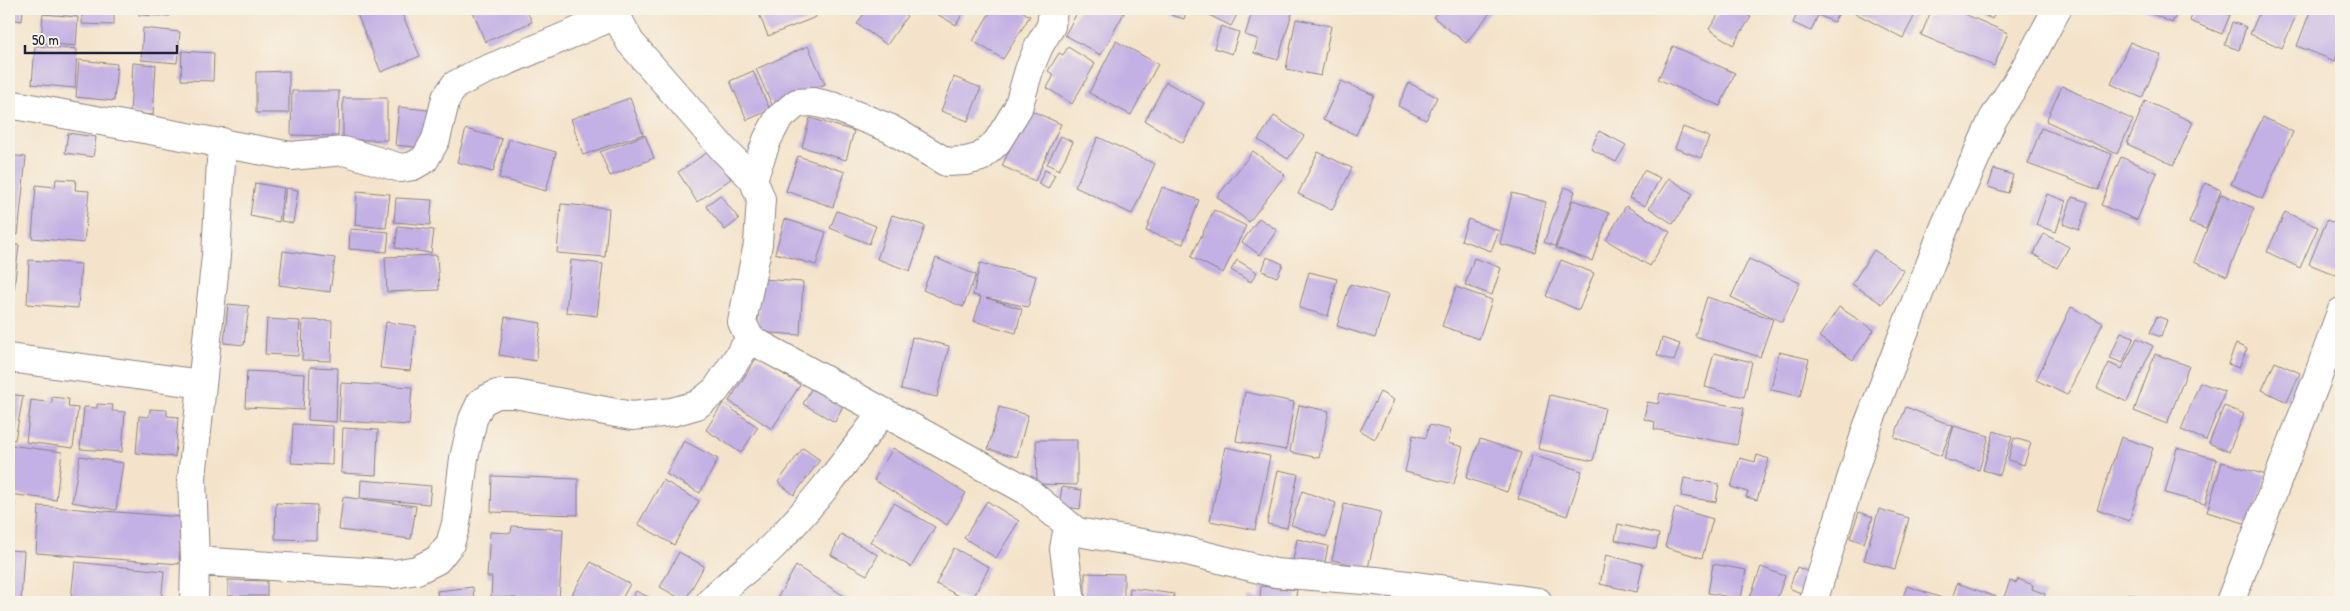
<svg xmlns="http://www.w3.org/2000/svg" width="2350" height="611" font-family="'Patrick Hand',sans-serif">
<style>
.building{fill:#c3b0e4}
.lines{fill:none;stroke-linecap:round;stroke-linejoin:round}
.minor-casing{stroke:#8b8282;stroke-width:30}
.minor{stroke:#fff;stroke-width:28}
</style>
<rect width="100%" height="100%" fill="#f7f3e8"/>
<filter id="ink" filterUnits="userSpaceOnUse"><feTurbulence type="fractalNoise" baseFrequency=".02" numOctaves="2"/><feDisplacementMap in="SourceGraphic" scale="10" xChannelSelector="R" yChannelSelector="G"/><feConvolveMatrix kernelMatrix="1 2 1 2 8 2 1 2 1" color-interpolation-filters="sRGB"/></filter>
<filter id="wash" filterUnits="userSpaceOnUse"><feTurbulence type="fractalNoise" baseFrequency=".0096" numOctaves="4" result="noise"/><feDisplacementMap in="SourceGraphic" scale="20" xChannelSelector="R" yChannelSelector="G"/><feGaussianBlur stdDeviation="1.12" result="paint"/><feColorMatrix in="noise" values="0 0 0 0 0 0 0 0 0 0 0 0 0 0 0 0 0 1.4 0 .05"/><feComposite in="paint" operator="in"/></filter>
<g filter="url(#wash)">
<rect width="100%" height="100%" fill="#f4e3ca"/>
<g id="blocks">
<path class="building" d="M9,9H23L22,21L9,19Z
M46,9H79V13L46,11Z
M82,9H114V25L82,24Z
M139,9H171L170,16L139,15Z
M355,9H400L420,56L381,72Z
M472,9H526L532,22L485,42Z
M757,9H813L816,17L768,36Z
M867,9H897L907,16L887,45L857,24Z
M928,9H965L956,25Z
M992,9H1018L1030,16L1003,59L973,41Z
M1079,9H1116L1124,13L1101,55L1065,35Z
M1172,9H1187L1184,19L1171,15Z
M1197,9H1240L1231,26Z
M1253,9L1293,10L1278,60L1254,53L1258,39L1245,35Z
M1440,9H1493L1466,43L1433,17Z
M1722,9H1739L1751,17L1733,45L1709,29Z
M1799,9H1841L1834,22L1818,15L1811,31L1793,23Z
M1855,9H1918L1903,38L1853,12Z
M1932,9H1953L2008,33L1994,66L1921,35Z
M1974,9H1998L1992,19Z
M2142,9H2179L2172,23Z
M2194,9H2216L2230,15L2222,34L2190,21Z
M2261,9H2299L2282,48L2250,34Z
M2311,9H2341V44L2335,61L2297,46Z
M43,14L78,17L76,46L41,43Z
M1296,19L1331,26L1321,76L1286,69Z
M2232,22L2246,27L2239,50L2225,45Z
M1221,26L1239,32L1232,54L1214,48Z
M143,28L180,32L177,63L141,60Z
M1116,41L1158,64L1131,115L1089,93Z
M2130,42L2161,55L2142,98L2111,84Z
M35,46L77,49L75,88L32,84Z
M808,46L825,84L773,107L756,69Z
M1673,46L1735,73L1720,106L1658,79Z
M1068,47L1095,64L1072,104L1047,88L1054,75L1048,71L1059,53L1063,55Z
M182,51L214,53L213,81L181,80Z
M79,60L117,64L114,101L76,97Z
M133,63L156,65L153,115L130,113Z
M289,71V113H256V72Z
M753,71L770,110L747,120L730,81Z
M954,77L981,88L968,121L941,111Z
M1341,81L1374,95L1356,135L1323,120Z
M1166,82L1204,103L1183,143L1145,121Z
M1409,83L1437,97L1426,120L1398,106Z
M2062,86L2133,120L2117,154L2046,121Z
M292,91H339L338,136L291,135Z
M343,98H387V140H343Z
M630,98L643,134L583,155L571,119Z
M2145,101L2193,122L2174,165L2127,144Z
M399,107L428,110L424,148L395,145Z
M1028,109L1061,124L1035,181L1002,166Z
M1274,116L1304,136L1288,159L1258,140Z
M2263,117L2293,132L2262,199L2231,184Z
M810,118L854,131L846,160L802,147Z
M1683,127L1709,137L1701,158L1675,148Z
M2041,128L2112,154L2099,190L2028,164Z
M466,129L502,139L493,172L457,162Z
M1599,131L1626,145L1616,162L1591,149Z
M68,133L96,137L93,157L65,153Z
M645,135L654,158L610,176L600,152Z
M1061,136L1073,142L1059,170L1047,164Z
M1098,137L1155,164L1132,214L1075,187Z
M509,139L556,152L546,191L499,178Z
M711,150L731,179L697,202L678,172Z
M1253,151L1285,175L1249,222L1217,197Z
M1318,152L1352,168L1332,210L1298,194Z
M9,155L26,157L18,235L9,234Z
M798,156L845,172L833,207L786,191Z
M2121,157L2157,173L2137,220L2101,205Z
M1994,169L2013,175L2008,193L1988,187Z
M1045,170L1055,175L1048,189L1038,184Z
M1644,170L1660,178L1645,206L1629,198Z
M1669,178L1693,194L1673,224L1649,208Z
M56,179L76,180L75,190L89,191L84,243L32,238L36,185L55,187Z
M255,183L284,188L279,222L250,216Z
M2205,183L2221,190L2206,229L2189,223Z
M1162,187L1199,200L1183,244L1146,231Z
M1564,187L1575,191L1555,246L1544,242Z
M286,188L298,190L293,223L281,221Z
M357,191L390,194L386,228L355,225Z
M1512,193L1546,202L1535,252L1500,244Z
M2047,194L2066,201L2056,232L2036,225Z
M2221,194L2254,208L2227,276L2194,262Z
M720,195L739,219L725,230L706,206Z
M2072,197L2088,202L2079,230L2063,224Z
M396,198L432,200L430,225L394,222Z
M1573,200L1609,213L1592,261L1556,248Z
M561,204L609,208L605,257L557,253Z
M1626,206L1670,232L1650,266L1606,240Z
M1214,210L1246,226L1223,273L1191,257Z
M837,211L876,226L869,244L830,228Z
M2285,212L2318,227L2300,268L2267,252Z
M892,215L925,226L910,271L877,259Z
M1259,218L1277,230L1260,255L1242,242Z
M785,219L826,232L816,265L775,253Z
M1468,219L1499,231L1491,251L1461,240Z
M2327,220L2341,226V262L2336,275L2309,264Z
M398,226L434,230L431,253L395,248Z
M350,229L389,232L387,252L349,249Z
M2044,234L2069,247L2057,268L2033,254Z
M9,244L19,245L14,289H9Z
M1874,250L1904,271L1882,304L1852,284Z
M283,251L335,258L330,292L279,285Z
M437,255L439,290L387,292L385,257Z
M1267,257L1283,264L1277,277L1262,271Z
M936,258L976,275L963,307L923,290Z
M1474,258L1501,268L1492,295L1465,285Z
M1749,259L1800,283L1782,322L1731,297Z
M29,260L81,264L78,308L27,304Z
M571,260L603,264L597,316L566,312Z
M1237,260L1257,272L1251,282L1231,270Z
M1561,260L1594,273L1579,310L1546,296Z
M980,263L1036,276L1028,307L986,298L1022,309L1016,333L974,321L981,297L973,295Z
M1309,272L1337,279L1328,316L1299,308Z
M761,279L803,282L800,335L757,332Z
M1350,284L1388,295L1375,338L1337,326Z
M1456,287L1492,300L1479,339L1442,326Z
M1707,297L1773,319L1760,357L1695,336Z
M228,304L249,306L244,345L224,343Z
M1839,307L1874,330L1853,360L1819,337Z
M2071,307L2103,323L2067,395L2036,380Z
M2157,316L2167,320L2161,337L2150,333Z
M505,317L541,323L536,361L499,355Z
M267,319L300,321L298,356L265,354Z
M303,320L332,321L331,361L302,360Z
M386,322L416,326L410,371L380,368Z
M2121,332L2134,337L2123,363L2110,358Z
M912,337L949,346L937,397L901,389Z
M1662,338L1680,344L1674,361L1657,355Z
M2137,338L2153,346L2127,402L2097,388L2109,363L2122,369Z
M2236,344L2247,349L2239,368L2228,364Z
M1779,352L1809,359L1800,396L1771,390Z
M1714,353L1752,362L1744,397L1705,387Z
M2155,354L2189,366L2167,424L2134,411Z
M757,357L800,385L772,429L729,401Z
M2341,360V379L2335,377Z
M2275,362L2300,373L2287,402L2262,390Z
M310,367L338,368L336,422L308,420Z
M247,371L305,374L303,410L245,407Z
M2200,382L2225,392L2206,440L2181,430Z
M341,383L412,387L409,425L339,421Z
M811,389L843,406L835,422L803,404Z
M1245,392L1294,402L1286,450L1236,441Z
M1380,392L1394,400L1375,439L1360,431Z
M1660,393L1744,408L1737,445L1654,429L1655,422L1644,419L1647,402L1658,404Z
M9,394L23,396L15,440L9,439Z
M1550,395L1605,408L1593,461L1538,449Z
M52,397L69,399L68,407L78,408L73,448L26,442L31,400L52,403Z
M723,403L758,427L741,453L706,430Z
M97,404L113,405L112,411L125,412L122,452L80,449L84,407L97,408Z
M1299,405L1329,411L1319,458L1290,452Z
M2224,406L2244,414L2229,452L2209,443Z
M999,407L1028,415L1017,457L988,449Z
M1906,407L1953,426L1941,456L1894,437Z
M150,409L167,410V416L178,417L175,457L136,453L139,416L149,417Z
M293,424L333,426L332,465L291,463Z
M1429,425L1451,430L1448,443L1463,447L1454,484L1405,472L1413,435L1426,438Z
M1954,426L1989,436L1979,470L1944,459Z
M343,428L378,430L376,475L341,473Z
M1994,431L2012,437L2000,475L1983,470Z
M2121,437L2153,448L2129,521L2097,510Z
M2014,438L2031,443L2024,465L2008,460Z
M1480,439L1521,453L1507,492L1466,478Z
M1036,440H1077V485L1037,484Z
M684,441L718,459L700,493L666,474Z
M9,445L62,452L56,500L9,494Z
M1225,447L1270,456L1255,530L1210,521Z
M803,448L820,460L794,495L778,482Z
M893,448L966,493L947,525L874,480Z
M2177,448L2217,459L2205,504L2165,493Z
M1532,455L1582,471L1567,516L1518,499Z
M1757,455L1769,459L1757,500L1746,497L1748,492L1731,487L1740,458L1755,462Z
M80,456L123,463L116,510L72,502Z
M2222,462L2266,475L2251,525L2207,512Z
M1278,470L1298,474L1287,528L1267,524Z
M492,476L578,479V515L491,512Z
M1684,478L1719,484L1716,502L1681,496Z
M361,480L431,486L429,504L360,498Z
M663,480L699,501L674,545L638,524Z
M1062,487L1082,490L1080,509L1059,506Z
M1302,491L1336,503L1326,537L1291,525Z
M343,497L416,506L411,539L339,530Z
M987,501L1019,521L996,558L964,538Z
M9,503H15L14,527H9Z
M276,503L317,505L316,540L275,539Z
M894,503L935,527L911,567L870,542Z
M1344,504L1381,512L1368,568L1332,560Z
M39,506L182,517L179,564L36,553Z
M1675,508L1713,519L1702,558L1665,547Z
M1879,509L1909,518L1895,569L1864,560Z
M1859,512L1873,517L1864,543L1850,538Z
M1618,524L1659,534L1656,549L1615,540Z
M512,526L563,529L559,602H516V598L491,597L492,577H487L490,532L511,533Z
M841,534L878,555L867,575L831,555Z
M1297,539L1328,546L1323,572L1292,566Z
M954,548L989,567L971,602L936,584Z
M9,550L24,551L21,601L9,600Z
M679,552L704,566L685,601L660,587Z
M1606,555L1643,564L1637,592L1600,584Z
M75,562L164,571L161,602H105L71,599Z
M591,562L630,584L620,602L568,601Z
M1713,564L1746,570L1741,599L1708,593Z
M796,566L854,602H780L776,600Z
M1761,567L1785,576L1776,602H1755L1749,600Z
M1797,567L1811,573L1803,594L1789,588Z
M1085,573L1124,574V602H1085Z
M2018,579L2033,585L2032,589L2045,594L2042,602H2002L2010,581L2016,583Z
M228,580L267,581V596H228Z
M1957,583L1996,597L1994,602H1951Z
M1261,586L1297,590L1295,602H1248V597L1260,599Z
M1907,586L1942,598L1940,602H1901Z
M473,587L474,602H438L437,591Z
M1130,588L1174,594L1173,602H1129Z
M636,591L659,602H630Z
M2128,593L2158,602H2125Z
M234,597L268,600L267,602H233Z
M278,598L320,599V602H278Z"/>
</g>
</g>
<g filter="url(#ink)">
<use href="#blocks" fill-opacity="0" stroke="#8b8282" stroke-width="1"/>
<g class="lines">
<defs>
<path id="minor" d="M613,9L630,42L724,150L753,179L761,199L758,244L742,322L750,339L1026,490L1077,532L1183,550L1275,573L1376,581L1538,602
M9,104L291,156L344,151L401,168L413,166L425,159L436,139L446,98L455,85L474,75L616,15
M753,179L767,140L778,119L797,103L813,102L835,107L889,128L946,162L966,161L981,157L997,142L1018,108L1029,70L1039,46L1051,26L1053,9
M9,358L202,384
M1068,526L1064,549L1071,602
M195,561L394,574L417,570L437,560L450,544L456,524L464,458L473,419L481,402L497,394H515L632,416L672,412L697,405L716,390L750,339
M194,602L195,561L192,477L216,256L222,142
M710,602C729,581 753,566 773,546C814,504 847,460 882,413
M1813,602L1867,428L1945,226L1993,119L2024,70L2057,9
M2230,602L2317,379L2341,312"/>
</defs>
<use href="#minor" class="minor-casing"/>
<use href="#minor" class="minor"/>
</g>
</g>
<rect width="2350" height="611" fill="none" stroke="#f7f3e8" stroke-width="30"/>
<path d="M25 45v8h152v-8" fill="none" stroke="#22223b" stroke-width="2.5"/>
<text x="32" y="45" font-size="15" fill="#22223b" stroke="#f7f3e8" stroke-width="4" paint-order="stroke">50 m</text>
</svg>
